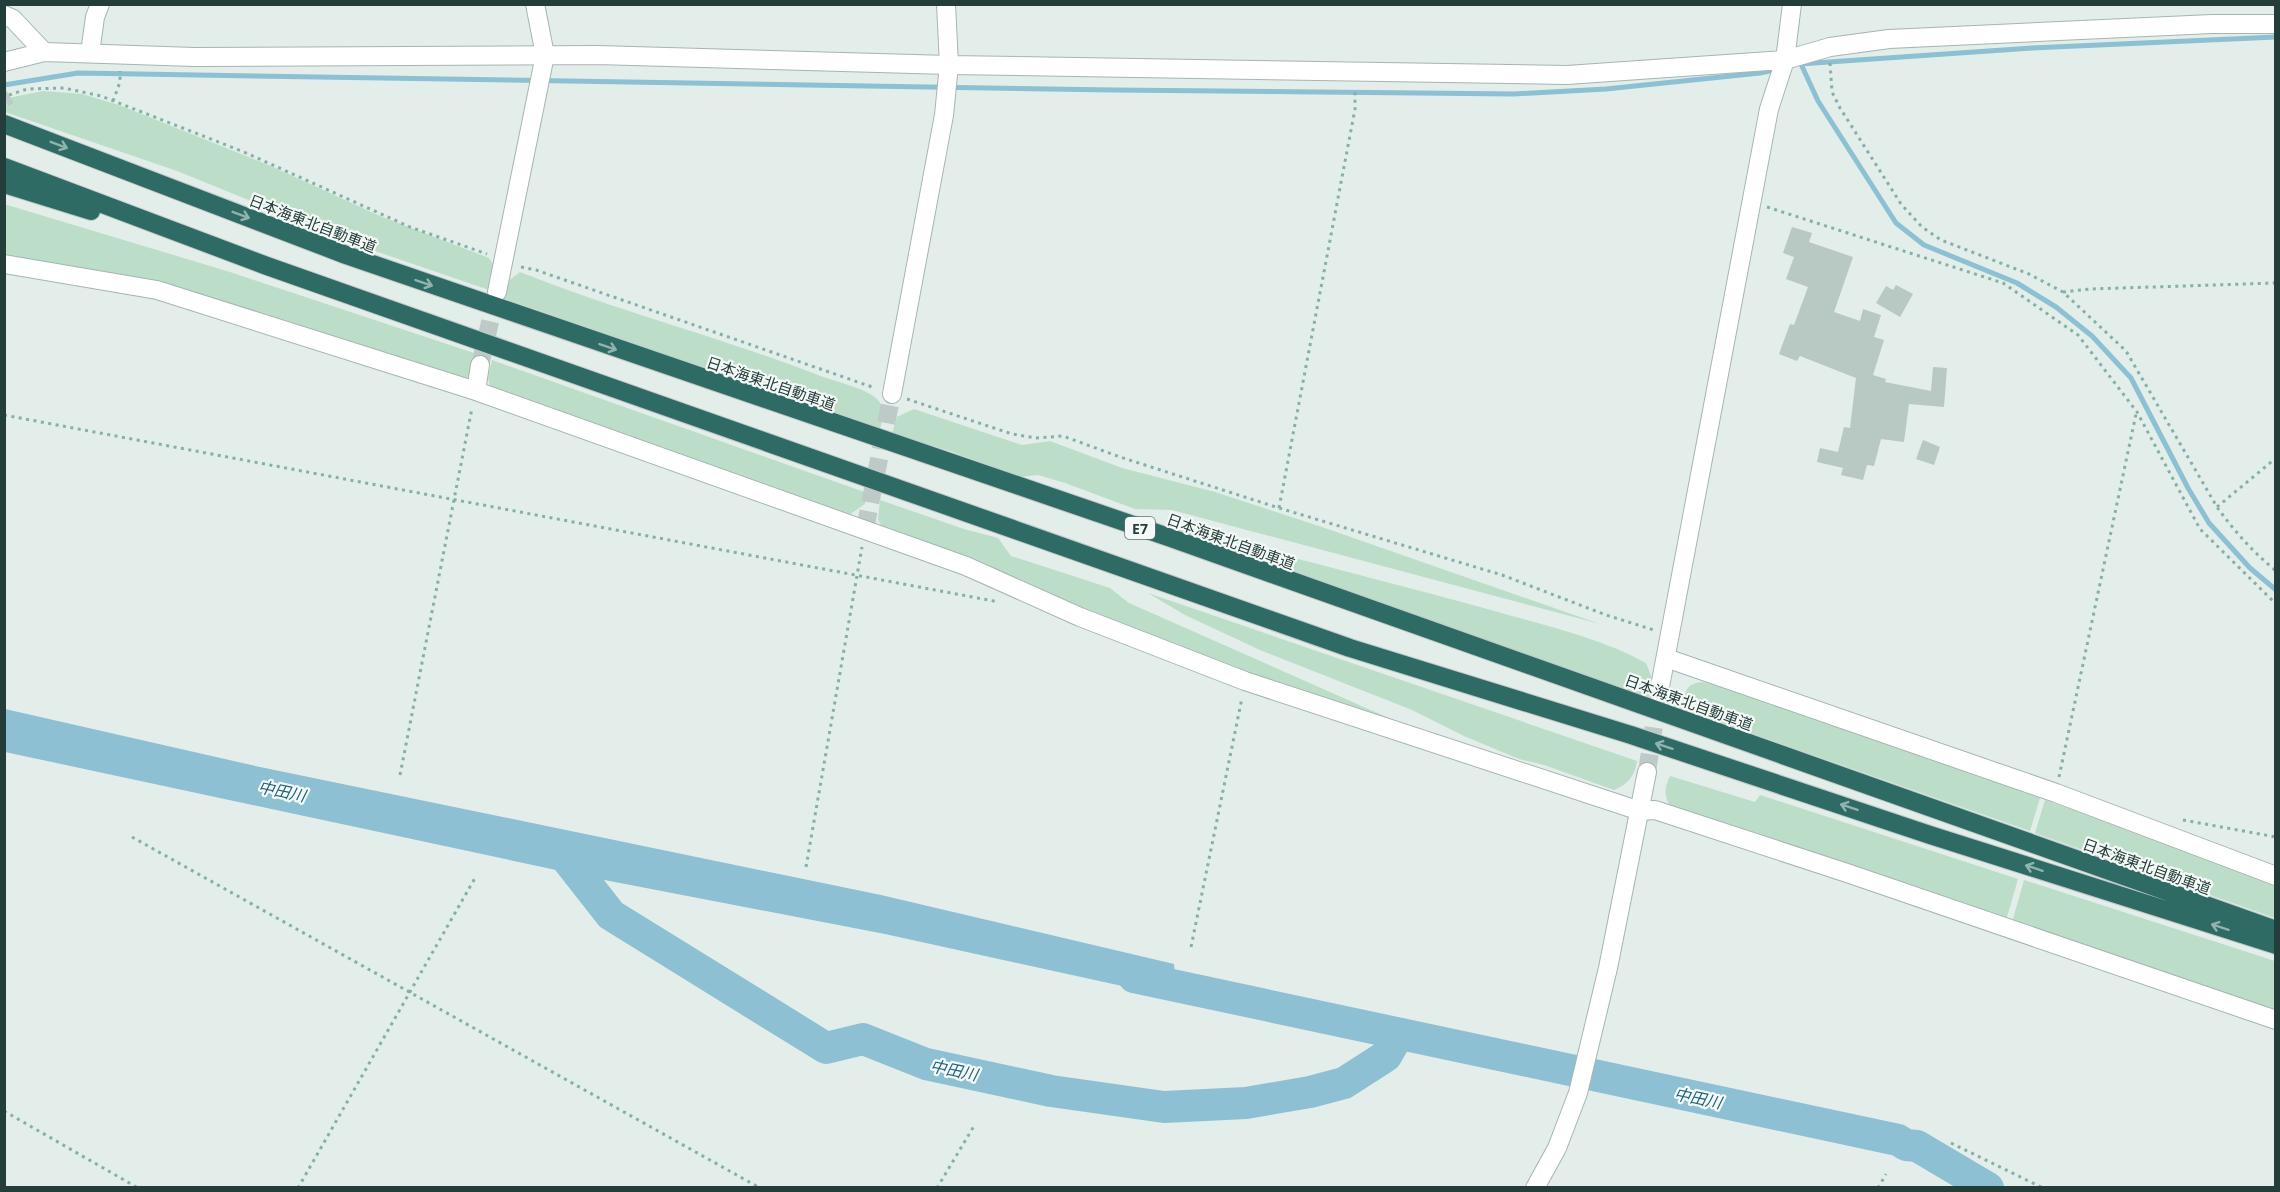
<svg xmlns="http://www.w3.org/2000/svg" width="2280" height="1192" font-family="'Noto Sans','Noto Sans JP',sans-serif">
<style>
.green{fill:#bcdec9}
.water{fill:#8cc0d2}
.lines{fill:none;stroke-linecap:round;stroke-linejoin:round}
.stream{stroke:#8cc0d2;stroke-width:5}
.river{stroke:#8cc0d2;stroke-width:32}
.building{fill:#b8c8c3}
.minor-tunnel{stroke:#bdcac7;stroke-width:18;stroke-dasharray:18 9;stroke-linecap:butt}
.tertiary-tunnel{stroke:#bdcac7;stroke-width:18;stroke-dasharray:18 9;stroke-linecap:butt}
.minor-casing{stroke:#a6b5b2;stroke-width:20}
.tertiary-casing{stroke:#a6b5b2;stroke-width:20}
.motorway-casing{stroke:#c1c9c8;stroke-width:20}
.path{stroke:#84b1a7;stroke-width:3;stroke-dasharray:3 4.5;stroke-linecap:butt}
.minor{stroke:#fff;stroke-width:18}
.tertiary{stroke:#fff;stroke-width:18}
.motorway{stroke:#2e6b64;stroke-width:18}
.oneway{stroke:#91b2ae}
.labels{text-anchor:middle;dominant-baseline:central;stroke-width:4.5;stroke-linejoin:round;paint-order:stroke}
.shield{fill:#f4f9f7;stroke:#627673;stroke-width:1.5}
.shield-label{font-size:14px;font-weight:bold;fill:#233e3a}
.street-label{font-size:15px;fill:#233e3a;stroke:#f4f9f7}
.water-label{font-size:16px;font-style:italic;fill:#1c627b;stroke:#f4f9f7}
</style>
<rect width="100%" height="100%" fill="#e3edea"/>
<path class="green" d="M43,91L82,94L119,105L271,166L380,216L489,258L494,266L492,291L375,251L177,171L5,112V100L8,98Z
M4,204L230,272L477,354C477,367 474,377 461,380L298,327L5,259Z
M520,272C617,311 720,337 818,375C833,381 866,388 877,399C886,408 883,418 880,429L503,298L507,282Z
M492,360L853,488L867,493L865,504L849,515L491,390L488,378Z
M914,409L1022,445L1050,441L1122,468L1215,492L1322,527L1600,624L1172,510L1135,509L1065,483L1038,475L1020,477L950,451L892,434L897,417Z
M880,500L964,529L998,538L1011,556L1110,588L1129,603L1416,730L1243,676L1005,581L989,565L950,550L884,530L878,520Z
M1167,524C1275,554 1383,580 1491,610C1542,625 1599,637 1646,663L1653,681L1649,697L1456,631L1161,527Z
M1148,593L1637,761C1635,776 1628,784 1614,790L1544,765L1519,759L1464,736L1412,710L1260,650L1185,615Z
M1704,682L1781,705L2040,798L2030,831L1682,709C1686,692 1684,683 1704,682Z
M1670,776L1755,802L1760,795L2018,879L2005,924L1671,808C1664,796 1664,788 1670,776Z
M2045,800L2275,882V918L2035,833Z
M2024,880L2275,961V1017L2011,926Z"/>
<path class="water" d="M5,709L260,767L881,895L1174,964L1177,998L885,934L589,877L5,752Z"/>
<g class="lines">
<path class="stream" d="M1800,64L2032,48L2276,37
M1801,64L1818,101L1896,223L1924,245L2017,283L2056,307L2092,336L2131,378L2188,488L2209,523L2250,568L2276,590
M4,85L78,73L1114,90L1514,94L1606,89L1760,73L1779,69"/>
<path class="river" d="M560,850L611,915L826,1048L863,1039L926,1064L1051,1091L1164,1107L1246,1103L1310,1092L1344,1083L1386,1056L1398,1035
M1134,977L1898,1140L1906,1145L1917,1146L1988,1188"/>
</g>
<path class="building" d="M1792,227L1812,233L1809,242L1853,257L1834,312L1860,321L1863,309L1881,315L1874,337L1884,340L1873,375L1886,379L1885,382L1931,391L1933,367L1947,368L1944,407L1909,404L1904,442L1881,439L1874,466L1867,465L1863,480L1841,475L1843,468L1817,462L1820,448L1838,452L1844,427L1850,428L1856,378L1800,356L1797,361L1779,354L1790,324L1794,325L1808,287L1786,279L1794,257L1783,253Z
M1896,285L1913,294L1900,317L1876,303L1886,286L1893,290Z
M1923,440L1940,447L1934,465L1916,459Z"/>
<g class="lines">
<path class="minor-tunnel" d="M4,98L9,95
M480,365L497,292
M865,529L892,394"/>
<path class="tertiary-tunnel" d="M1647,772L1659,692"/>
<defs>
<path id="minor" d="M4,15L13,19L44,52
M90,53L95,17L100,4
M4,264L157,290L476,391L966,566L1080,617L1245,681L1640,811L1655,810L1847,873L2276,1020
M497,292L545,55L535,4
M476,391L480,365
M892,394L944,115L949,65
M1666,658L2056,793L2276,876"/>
<path id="tertiary" d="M946,4L949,65
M1792,4L1785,60L1830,47L1889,39L2212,24H2276
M4,62L44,52L194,57L597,55L949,65L1567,75L1785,60L1769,109L1659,692
M1535,1188L1557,1148L1578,1093L1608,968L1647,772"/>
<path id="motorway" d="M4,124L346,255L1171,538L2276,930
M4,167L267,266L1350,648L1631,735L1930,835L2276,945
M4,184L91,211"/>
</defs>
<use href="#minor" class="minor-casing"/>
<use href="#tertiary" class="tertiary-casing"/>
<use href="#motorway" class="motorway-casing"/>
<path class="path" d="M1830,63L1832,92L1840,108L1901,204L1922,227L1941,240L2029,274L2063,292L2126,351L2217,507C2234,531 2253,552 2276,571
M9,95L27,89L64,88L101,96L244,152L410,227L487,254
M113,101L120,82V71
M1767,207L2003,283L2078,335L2137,412L2200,529L2276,604
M521,267L536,270L875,388
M2063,292L2090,289L2276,283
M907,399L1012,434L1036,438L1063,436L1120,457L1279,508L1502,575L1606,615L1654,630
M4,415L999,602
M2217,507L2276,458
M1279,508L1355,109V88
M400,775L472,408
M2059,777L2136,414
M2183,820L2276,837
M132,837L760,1188
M806,867L862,547
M1191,947L1242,698
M4,1111L138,1188
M1951,1143L2043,1188
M298,1188L475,878
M937,1188L974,1126
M1878,1188L1886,1174"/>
<use href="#minor" class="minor"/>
<use href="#tertiary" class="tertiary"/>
<use href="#motorway" class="motorway"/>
</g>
<defs><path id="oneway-shaft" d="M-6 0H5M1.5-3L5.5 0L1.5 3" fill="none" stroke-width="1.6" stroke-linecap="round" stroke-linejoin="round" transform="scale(1.5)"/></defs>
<g class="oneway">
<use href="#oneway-shaft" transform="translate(59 145) rotate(21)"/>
<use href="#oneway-shaft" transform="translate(241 215) rotate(21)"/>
<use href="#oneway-shaft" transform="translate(424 283) rotate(19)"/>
<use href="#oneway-shaft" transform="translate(608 347) rotate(19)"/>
<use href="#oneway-shaft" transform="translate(1664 746) rotate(-162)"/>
<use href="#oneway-shaft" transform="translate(1849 807) rotate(-162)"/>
<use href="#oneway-shaft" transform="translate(2034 868) rotate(-162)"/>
<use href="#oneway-shaft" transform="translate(2220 927) rotate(-162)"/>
</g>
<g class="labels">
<rect class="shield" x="1125" y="517" width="30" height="22" rx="4.5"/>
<g class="shield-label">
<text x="1140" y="528">E7</text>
</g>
<g class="street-label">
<text transform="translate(313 223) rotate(21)">日本海東北自動車道</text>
<text transform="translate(771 383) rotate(19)">日本海東北自動車道</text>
<text transform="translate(1231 541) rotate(20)">日本海東北自動車道</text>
<text transform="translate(1689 702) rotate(20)">日本海東北自動車道</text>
<text transform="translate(2147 866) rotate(20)">日本海東北自動車道</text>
</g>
<g class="water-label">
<text transform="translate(282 791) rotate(12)">中田川</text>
<text transform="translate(954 1070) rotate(12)">中田川</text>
<text transform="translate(1698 1098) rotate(12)">中田川</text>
</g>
</g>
<rect width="2280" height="1192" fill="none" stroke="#233e3a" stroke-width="12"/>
</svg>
